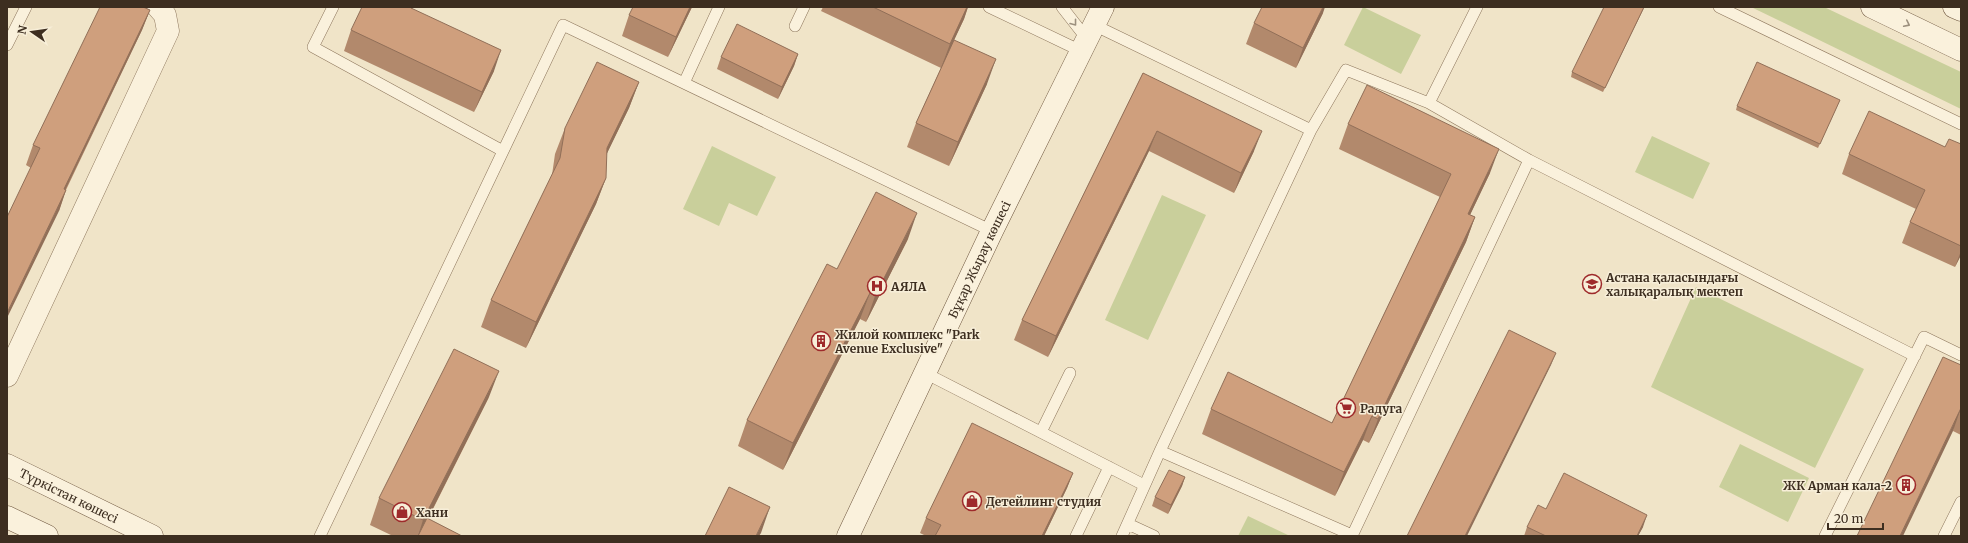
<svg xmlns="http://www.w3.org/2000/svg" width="1968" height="543" font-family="Merriweather,serif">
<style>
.green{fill:#c9cf9b}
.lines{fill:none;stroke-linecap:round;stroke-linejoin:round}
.lane-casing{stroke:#8d765c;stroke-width:12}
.street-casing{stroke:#8d765c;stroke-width:23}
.secondary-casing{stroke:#6f573f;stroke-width:23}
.lane{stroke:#faf1dc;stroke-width:11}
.street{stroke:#faf1dc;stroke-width:22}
.secondary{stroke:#faf1dc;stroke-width:22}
.wall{fill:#b2896c}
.shaded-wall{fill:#916f58}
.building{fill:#cf9f7d;stroke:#916f58}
.oneway{stroke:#9c907e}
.labels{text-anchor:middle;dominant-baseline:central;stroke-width:3;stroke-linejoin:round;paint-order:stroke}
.street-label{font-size:12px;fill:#3d2e20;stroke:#f7eed8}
.poi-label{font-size:12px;font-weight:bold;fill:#3d2e20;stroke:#f7eed8;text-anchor:start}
</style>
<rect width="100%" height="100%" fill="#f0e4c8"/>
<path class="green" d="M1363,7L1421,35L1401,74L1344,45Z
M1751,7H1824L1961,72V109Z
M1652,136L1710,163L1693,199L1635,172Z
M712,146L776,177L757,216L729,203L719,226L683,209Z
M1162,195L1206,215L1148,340L1105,320Z
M1696,287L1864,369L1815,468L1651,387Z
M1740,444L1809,478L1788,522L1719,487Z
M1248,516L1290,536H1238Z"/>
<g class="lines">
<defs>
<path id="lane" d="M333,7L313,47L503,151
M989,7L1081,51
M1062,7L1087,39
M1719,7L1961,124
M1094,25L1311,130
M795,26L804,7
M7,45L26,7
M684,83L719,7
M1429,103L1477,7
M925,373L1144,485
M1041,432L1070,373
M1160,451L1352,535
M1128,524L1154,536
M320,536L563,25L992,231
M1076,536L1109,467
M1122,536L1160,451L1311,130L1346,70L1429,103L1529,160L1915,356
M1352,536L1529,160
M1825,536L1924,337L1961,355
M1944,536L1961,502"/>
<path id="street" d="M7,376L168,31L165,15L158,7"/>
<g id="secondary">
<path d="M1872,7L1961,50"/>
<path d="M1954,7L1961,10"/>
<path id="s1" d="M7,465L152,536"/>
<path d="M7,517L47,536"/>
<path id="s2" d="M848,536L992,231L1103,7"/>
</g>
</defs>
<use href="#lane" class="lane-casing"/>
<use href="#street" class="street-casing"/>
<use href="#secondary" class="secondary-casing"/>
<use href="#lane" class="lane"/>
<use href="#street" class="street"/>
<use href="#secondary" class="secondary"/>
</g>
<path class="wall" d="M413,7L412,9L494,71L474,112L344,51L351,30Z
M692,7L668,57L622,36L629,15Z
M823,7H968L964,19L954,40L987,84L949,166L907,147L916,123L941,68L821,11Z
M1644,8L1603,92L1571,77L1572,72Z
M150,10L142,30L66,190L59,211L31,168L26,165L33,145Z
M1323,13L1296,68L1246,44L1254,23Z
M798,54L794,66L778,99L717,69L721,57Z
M1143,73L1254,151L1234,193L1149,151L1048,357L1014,340L1022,320Z
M639,82L629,108L606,155V178L596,204L526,348L481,327L491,300L552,175L555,154L565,128Z
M1840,100L1818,148L1736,110L1737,106Z
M1348,124L1490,173L1470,215L1475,217L1466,242L1369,443L1363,440L1335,496L1202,434L1211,409L1332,423L1440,197L1339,149Z
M1961,144V255L1955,267L1902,243L1910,222L1916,209L1842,174L1849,154L1945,147Z
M908,239L866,322L860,319L783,470L738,446L747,420L837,269Z
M1961,365V435L1953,431Z
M489,397L428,519L462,536H393L370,525L379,498Z
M1073,473L1067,488L1044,536H926L920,533L926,518Z
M1185,477L1182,486L1168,514L1152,506L1155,497Z
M1546,509L1643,527L1638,536H1524L1527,527Z"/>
<path class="shaded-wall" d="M690,7H692L668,57L676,37Z
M967,7H968L964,19L941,68L950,44Z
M1323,7H1325L1323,13L1296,68L1303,48Z
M150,10L142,30L56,209L64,189Z
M501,50L494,71L474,112L482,92Z
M798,54L794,66L778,99L782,87Z
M996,59L987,84L949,166L958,142Z
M639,82L629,108L597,174L607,148Z
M1157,131L1149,151L1048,357L1056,336Z
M1262,131L1254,151L1234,193L1241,173Z
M1499,149L1490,173L1459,238L1468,214Z
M606,178L596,204L526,348L536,322Z
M66,190L59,211L7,318V313Z
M917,213L908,239L866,322L875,296Z
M1475,217L1466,242L1369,443L1378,419Z
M1961,251V255L1955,267Z
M870,293L860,319L783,470L793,443Z
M1556,353L1551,365L1467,536H1465Z
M499,371L489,397L419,536H418L423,520Z
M1961,408L1953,431L1903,536H1900Z
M1372,416L1363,440L1335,496L1344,472Z
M1073,473L1067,488L1044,536H1042Z
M1185,477L1182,486L1168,514L1171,505Z
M770,507L761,533L759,536H756Z
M1647,515L1643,527L1638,536H1637Z"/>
<path class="building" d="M100,7H143L150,10L64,189L66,190L7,313V217L40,148L33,145Z
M362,7H411V8L501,50L482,92L351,30Z
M633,7H690L676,37L629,15Z
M873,7H967L950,44Z
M1262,7H1323L1303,48L1254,23Z
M1604,7H1644L1605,88L1572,72Z
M737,24L798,54L782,87L721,57Z
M954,40L996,59L958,142L916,123Z
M597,62L639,82L607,148L606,178L536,322L491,300L560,158L565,128Z
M1757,62L1840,100L1820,144L1737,106Z
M1143,73L1262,131L1241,173L1157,131L1056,336L1022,320Z
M1367,85L1499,149L1468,214L1475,217L1378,419L1372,416L1344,472L1211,409L1228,372L1332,423L1451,174L1348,124Z
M1869,111L1945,147L1949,139L1961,144V246L1910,222L1925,190L1849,154Z
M876,192L917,213L875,296L870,293L793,443L747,420L827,264L837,269Z
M1509,330L1556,353L1465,536H1407Z
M454,349L499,371L423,520L379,498Z
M1943,357L1961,365V408L1900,536H1857Z
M972,423L1073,473L1042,536H935L941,525L926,518Z
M1169,470L1185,477L1171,505L1155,497Z
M1564,473L1647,515L1637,536H1546L1527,527L1538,505L1546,509Z
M729,487L770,507L756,536H705Z
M427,518L462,536H418Z"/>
<defs><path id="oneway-chevron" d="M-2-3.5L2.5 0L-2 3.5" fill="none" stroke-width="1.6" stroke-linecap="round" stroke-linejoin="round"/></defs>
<g class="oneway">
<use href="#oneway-chevron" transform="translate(1074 23) rotate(52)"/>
<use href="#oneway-chevron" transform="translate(1907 24) rotate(26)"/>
</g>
<defs>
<symbol id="school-ring" viewBox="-11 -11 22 22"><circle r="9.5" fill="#f7eed8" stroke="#9e2a2b" stroke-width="1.5"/><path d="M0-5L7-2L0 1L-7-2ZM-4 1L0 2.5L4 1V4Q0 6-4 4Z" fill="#9e2a2b"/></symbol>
<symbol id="hospital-ring" viewBox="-11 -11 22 22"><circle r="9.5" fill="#f7eed8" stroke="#9e2a2b" stroke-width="1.5"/><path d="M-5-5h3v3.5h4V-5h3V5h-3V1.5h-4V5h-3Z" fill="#9e2a2b"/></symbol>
<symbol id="building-ring" viewBox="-11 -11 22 22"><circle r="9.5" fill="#f7eed8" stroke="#9e2a2b" stroke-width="1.5"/><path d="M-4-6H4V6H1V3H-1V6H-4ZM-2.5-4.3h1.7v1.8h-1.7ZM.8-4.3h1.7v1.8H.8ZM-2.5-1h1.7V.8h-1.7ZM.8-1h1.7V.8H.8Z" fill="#9e2a2b"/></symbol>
<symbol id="supermarket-ring" viewBox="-11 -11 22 22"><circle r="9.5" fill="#f7eed8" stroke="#9e2a2b" stroke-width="1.5"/><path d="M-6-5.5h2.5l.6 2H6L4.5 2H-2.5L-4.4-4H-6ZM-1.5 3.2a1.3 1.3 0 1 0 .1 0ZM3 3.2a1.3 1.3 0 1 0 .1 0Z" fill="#9e2a2b"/></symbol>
<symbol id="shop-ring" viewBox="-11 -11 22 22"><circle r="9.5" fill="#f7eed8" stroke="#9e2a2b" stroke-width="1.5"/><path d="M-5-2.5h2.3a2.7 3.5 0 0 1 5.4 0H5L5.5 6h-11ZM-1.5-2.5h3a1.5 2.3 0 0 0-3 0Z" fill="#9e2a2b"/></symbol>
</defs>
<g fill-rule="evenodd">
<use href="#school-ring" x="1581" y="273" width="22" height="22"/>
<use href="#hospital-ring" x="866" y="275" width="22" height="22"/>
<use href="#building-ring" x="810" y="330" width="22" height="22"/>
<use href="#supermarket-ring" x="1335" y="397" width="22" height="22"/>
<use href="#building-ring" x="1895" y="474" width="22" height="22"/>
<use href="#shop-ring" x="961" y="490" width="22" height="22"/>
<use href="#shop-ring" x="391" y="501" width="22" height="22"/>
</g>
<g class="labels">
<g class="street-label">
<text stroke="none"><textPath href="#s2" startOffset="306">Бұқар Жырау көшесі</textPath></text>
<text stroke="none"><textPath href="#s1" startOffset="69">Түркістан көшесі</textPath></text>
</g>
<g class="poi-label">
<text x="1606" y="277">Астана қаласындағы<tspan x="1606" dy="14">халықаралық мектеп</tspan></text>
<text x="891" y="286">АЯЛА</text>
<text x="835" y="334">Жилой комплекс "Park<tspan x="835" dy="14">Avenue Exclusive"</tspan></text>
<text x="1360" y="408">Радуга</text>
<text x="1892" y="485" text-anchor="end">ЖК Арман кала-2</text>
<text x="986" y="501">Детейлинг студия</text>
<text x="416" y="512">Хани</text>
</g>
</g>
<rect width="1968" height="543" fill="none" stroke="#3d2e20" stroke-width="16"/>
<g transform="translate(32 32) rotate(283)" stroke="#f7eed8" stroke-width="3" paint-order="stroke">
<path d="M0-3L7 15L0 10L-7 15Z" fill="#3d2e20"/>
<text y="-6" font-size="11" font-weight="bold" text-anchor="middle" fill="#3d2e20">N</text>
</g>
<path d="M1828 523v6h55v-6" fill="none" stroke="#3d2e20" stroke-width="2"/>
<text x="1834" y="523" font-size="12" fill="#3d2e20" stroke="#f7eed8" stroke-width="3" paint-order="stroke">20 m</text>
</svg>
